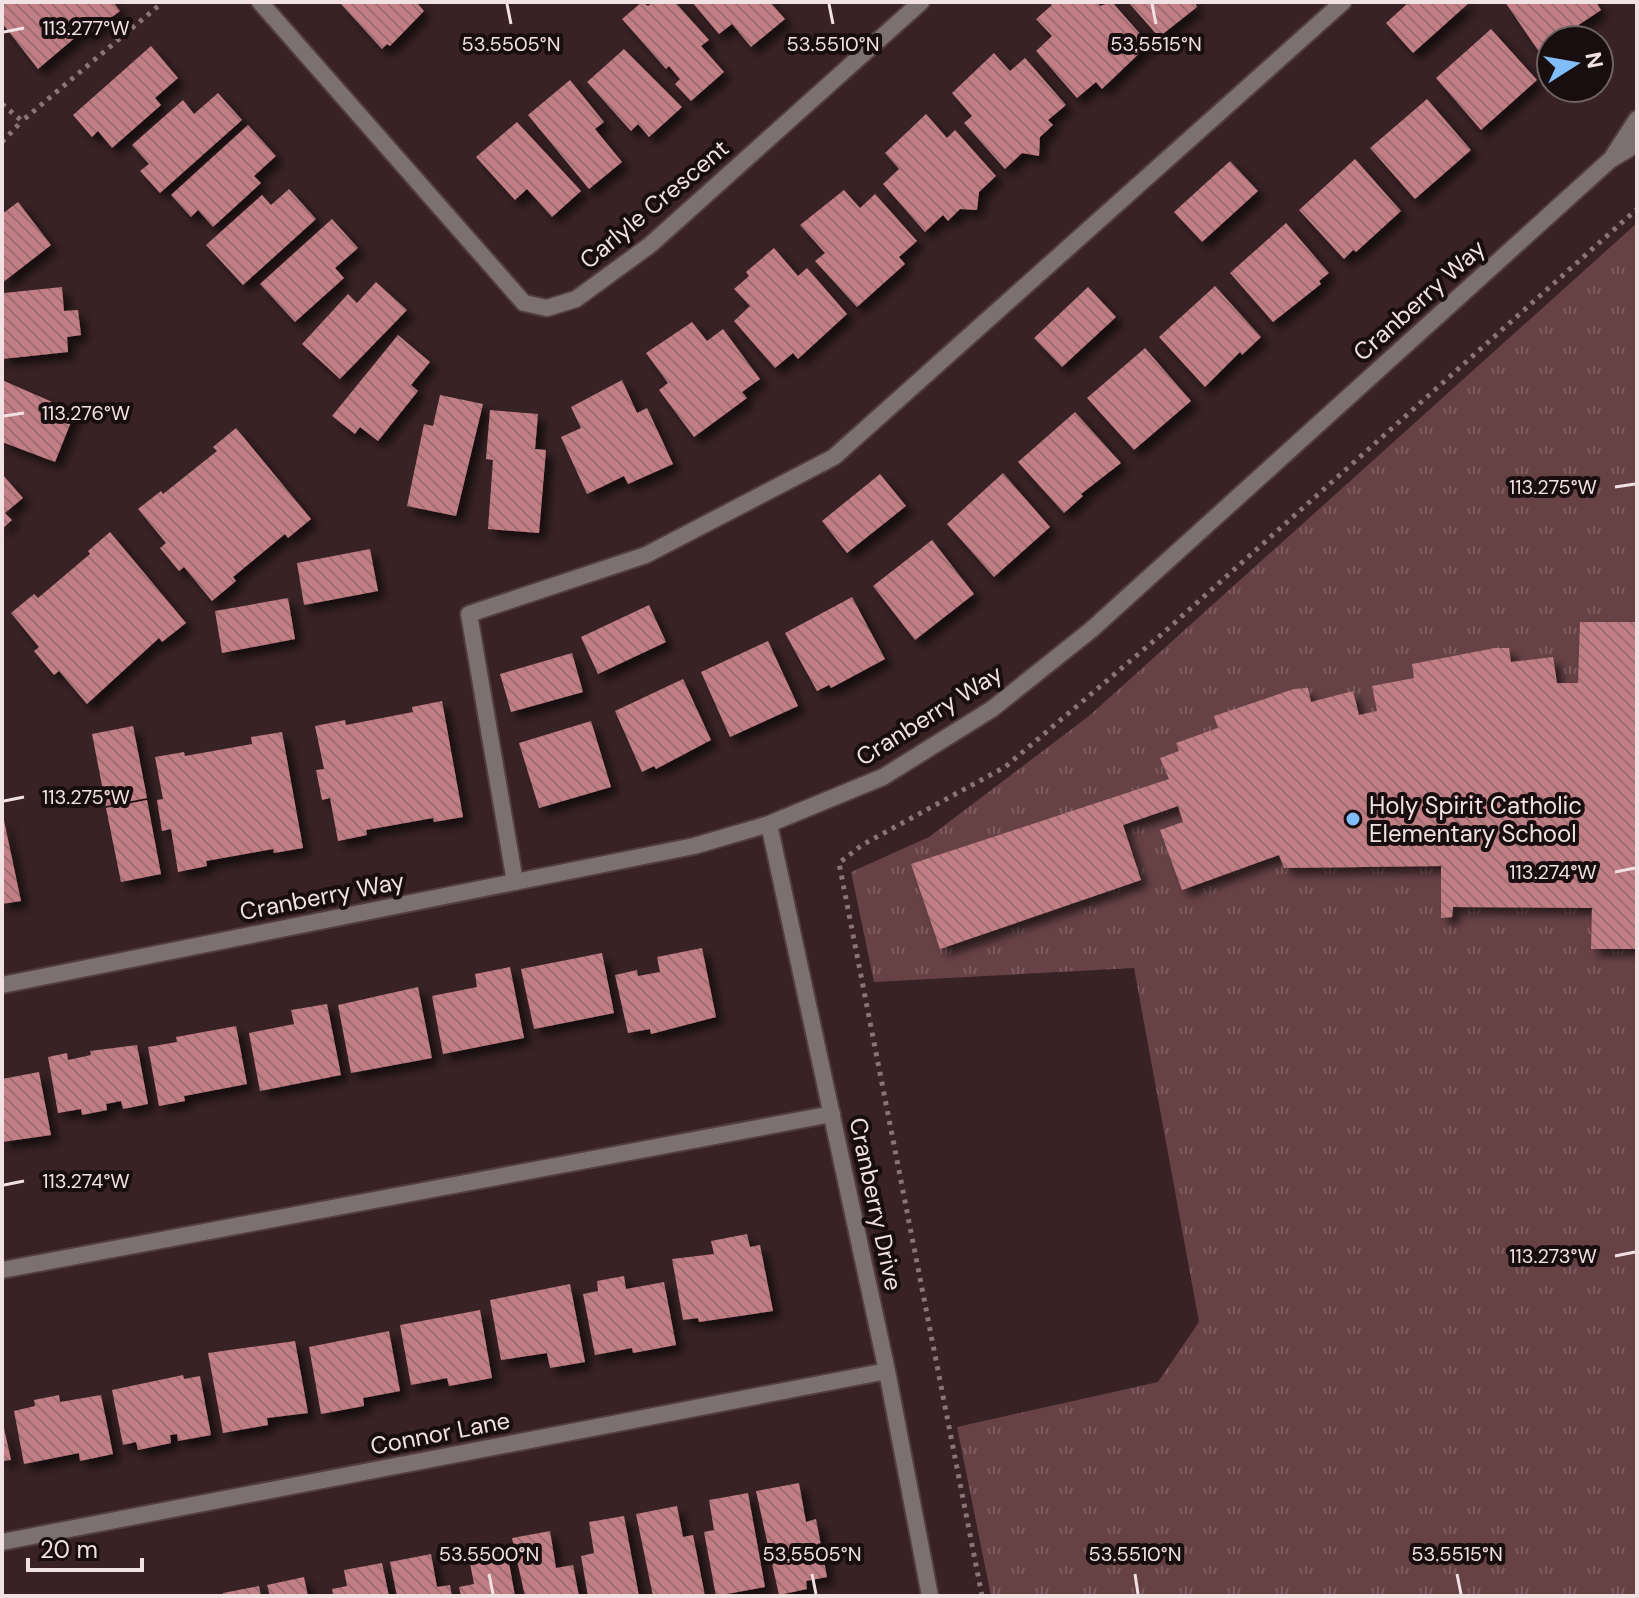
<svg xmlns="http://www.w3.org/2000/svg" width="1639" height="1598" font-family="'DM Sans',sans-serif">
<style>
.park{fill:url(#park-tufts)}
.building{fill:url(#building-back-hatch);filter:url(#shadow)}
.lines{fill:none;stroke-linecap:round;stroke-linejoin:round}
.service-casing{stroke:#523d3f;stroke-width:20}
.minor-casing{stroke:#523d3f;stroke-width:20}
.path{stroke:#887577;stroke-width:5;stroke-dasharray:4 6;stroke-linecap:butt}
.service{stroke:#7c7070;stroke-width:16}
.minor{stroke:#7c7070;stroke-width:16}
.ticks{fill:none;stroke:#f1e1e2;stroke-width:3}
.poi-dot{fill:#80bdfa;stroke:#190e0f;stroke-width:3}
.labels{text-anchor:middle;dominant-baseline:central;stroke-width:8;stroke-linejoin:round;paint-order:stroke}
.street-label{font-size:24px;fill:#f1e1e2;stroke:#190e0f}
.poi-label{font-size:24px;fill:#f1e1e2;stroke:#190e0f;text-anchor:start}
.ticks-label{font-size:20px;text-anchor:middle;fill:#f1e1e2;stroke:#190e0f;stroke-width:8;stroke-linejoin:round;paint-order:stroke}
</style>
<defs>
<pattern id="park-tufts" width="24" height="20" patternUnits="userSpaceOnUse" patternTransform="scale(2)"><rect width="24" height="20" fill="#674245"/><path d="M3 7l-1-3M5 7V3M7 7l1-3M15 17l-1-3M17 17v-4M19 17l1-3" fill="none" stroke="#7d5d60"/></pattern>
<pattern id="building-back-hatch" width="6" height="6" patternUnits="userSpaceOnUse" patternTransform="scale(2)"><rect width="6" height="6" fill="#c27e85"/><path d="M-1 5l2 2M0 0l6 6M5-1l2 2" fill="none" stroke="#9d6d72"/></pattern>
<filter id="shadow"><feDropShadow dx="7" dy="7" stdDeviation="4" flood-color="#0009"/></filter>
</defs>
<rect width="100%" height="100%" fill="#382224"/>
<path class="park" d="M1637,223V1596H991L957,1427L1158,1382L1199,1322L1134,968L874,982L851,872L929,837L1089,716Z"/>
<path class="building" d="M7,2H113L120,11L88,35L84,30L38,69L2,23V6Z
M339,2H416L424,11L390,46L387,44L382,49Z
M642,2L648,6L653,2H675L709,40L701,46L724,72L691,101L675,84L680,79L669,66L666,69L622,19Z
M692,2H770L785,19L751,47L732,24L719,34Z
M1048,2H1097L1100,6L1112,2L1149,44L1102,89L1096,82L1077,98L1036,51L1052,36L1036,19L1052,5Z
M1128,2H1195L1197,7L1159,37Z
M1409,2H1470L1413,53L1386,23Z
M1505,2H1596L1601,10L1571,30L1577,37L1573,40H1551V55L1544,59Z
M1491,29L1537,80L1481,130L1436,78Z
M151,46L178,78L155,98L161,105L112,148L98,131L92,137L73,115Z
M624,49L682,107L649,137L638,124L631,131L587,82Z
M994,53L1010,71L1025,58L1066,105L1048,120L1053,125L1040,137L1039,156L1022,153L1005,169L964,123L972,116L952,93Z
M570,80L604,122L595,129L622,162L589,189L528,115Z
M218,93L242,120L160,193L140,171L149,164L132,145L183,100L194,114Z
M1427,99L1471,150L1415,199L1370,148Z
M926,114L947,138L955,130L996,176L979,192L977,210L960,209L948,221L943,215L925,232L883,184L899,169L885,153Z
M517,122L581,191L552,217L527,189L515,200L476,157Z
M248,125L276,156L254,176L261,183L213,227L198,210L191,217L171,195Z
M1355,159L1401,211L1356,252L1353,250L1344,259L1299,210Z
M1230,161L1258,191L1202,242L1174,212Z
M289,189L316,219L243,285L206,245L262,195L271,205Z
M844,190L860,208L875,194L917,241L899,257L905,264L857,307L815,261L825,253L800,225Z
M18,202L51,245L2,283V214Z
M332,219L358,248L335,268L344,278L295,322L260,284Z
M1286,223L1329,273L1319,281L1321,284L1273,322L1230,273Z
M774,248L798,276L807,268L847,314L798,359L793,353L775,368L734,321L750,306L734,289L749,276L746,272Z
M376,282L407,310L340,379L302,344L348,294L357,303Z
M1215,286L1261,337L1242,355L1240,352L1205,387L1159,337Z
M62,287L64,311L78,310L81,335L67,337L68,352L2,359L4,293Z
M1088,287L1116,317L1062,367L1034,338Z
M692,322L707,341L723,329L760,379L742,392L747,398L694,437L659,390L668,383L646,353Z
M398,335L430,362L411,385L418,391L378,441L360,427L355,434L332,416Z
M1145,348L1191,401L1134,450L1087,398Z
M2,380L75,412L55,462L2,442Z
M622,380L637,413L647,408L673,464L628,484L624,476L587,494L561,437L581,428L571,407Z
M440,395L483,404L456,516L407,506L424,424L433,426Z
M490,410L538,414L535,449L546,450L539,533L488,529L493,460L486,459Z
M1075,412L1121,463L1081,494L1083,496L1064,513L1018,462Z
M236,428L311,519L288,538L285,534L233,577L236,581L212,601L184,567L179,571L160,548L166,543L138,509L161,491L163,494L217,451L213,447Z
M1003,473L1050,527L994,577L947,524Z
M2,474L23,498L5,513L12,520L2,529Z
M880,474L906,506L847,553L822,521Z
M110,532L186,623L162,642L159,638L87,704L59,671L54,675L34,651L39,647L11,613L34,594L38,598L90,554L88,551Z
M932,540L974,594L915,640L873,586Z
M370,549L378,591L304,605L297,563Z
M852,597L885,659L831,688L829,685L817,691L785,633Z
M288,598L295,639L222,653L215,611Z
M649,605L666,642L598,674L581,637Z
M1580,622H1637V949H1591L1592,908L1453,907L1452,917L1441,918V866L1284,868L1279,855L1182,890L1160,830L1183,822L1178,806L1123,825L1141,880L940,949L911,864L1169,779L1160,758L1179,751L1176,743L1218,728L1214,716L1294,689L1308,688L1311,702L1353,691L1359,715L1377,711L1372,686L1414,678L1412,664L1495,648H1509L1511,662L1553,657L1557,683H1578Z
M768,641L798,706L730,737L701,672Z
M572,653L583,692L511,712L500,674Z
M683,679L711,740L656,769L654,766L642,772L615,711Z
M442,701L463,817L434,822L433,818L366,830L367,835L338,841L330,798L322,800L316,770L324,769L315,726L345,720L346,725L413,712L412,707Z
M591,721L611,787L539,808L519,743Z
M133,726L147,798L106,806L92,734Z
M282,732L303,848L274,853L273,849L206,861L207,866L178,872L171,829L162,831L157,800L163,799L155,757L184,752L185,756L252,744L251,737Z
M147,800L161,874L121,882L106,808Z
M2,811L21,901L2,904Z
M702,948L716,1017L651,1034L650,1029L628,1033L615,975L637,970L638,976L660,972L657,957Z
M602,953L614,1013L534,1029L521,969Z
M510,967L524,1038L443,1054L432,996L477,987L475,974Z
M418,987L432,1058L351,1073L338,1005Z
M327,1004L341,1075L260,1091L249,1033L294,1024L291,1010Z
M236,1026L247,1084L184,1096L185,1101L159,1106L148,1047L177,1042L176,1037Z
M137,1045L148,1104L123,1109L121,1101L106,1104L107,1110L82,1115L81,1109L58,1113L48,1057L67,1053L68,1060L91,1055L90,1051Z
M39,1072L51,1135L2,1142V1079Z
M747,1234L750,1247L760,1245L773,1311L699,1322L698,1318L683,1320L672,1259L714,1254L711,1241Z
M624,1276L626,1289L664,1282L676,1345L633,1353L632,1348L595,1355L583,1294L598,1291L597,1281Z
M570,1284L585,1362L550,1368L547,1353L501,1360L490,1300Z
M480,1310L492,1378L449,1386L447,1378L411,1385L400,1325Z
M389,1331L400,1391L363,1398L364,1406L321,1414L309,1347Z
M295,1341L308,1413L267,1418L268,1425L223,1433L208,1353Z
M183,1375L184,1379L200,1376L211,1435L178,1441L177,1434L170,1435L171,1443L138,1450L136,1442L123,1445L112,1390Z
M59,1395L60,1402L101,1395L113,1454L80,1461L79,1453L24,1464L14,1411L35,1406L34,1400Z
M2,1419L11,1460L2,1461Z
M799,1483L806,1522L816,1519L827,1577L806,1581L807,1589L779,1595L756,1491Z
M748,1493L765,1587L716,1596L704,1532L714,1530L709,1500Z
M677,1506L683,1537L693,1535L705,1596H653L636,1514Z
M624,1516L639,1596H588L581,1556L594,1553L589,1522Z
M550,1531L556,1568L573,1565L579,1596H525L512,1538Z
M506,1546L515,1596H461L459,1587L474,1584L468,1553Z
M431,1554L437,1587L450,1585L452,1596H397L390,1562Z
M382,1563L389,1596H333L332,1589L347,1586L344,1570Z
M304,1577L308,1596H270L267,1585Z
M259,1586L261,1596H223V1593Z"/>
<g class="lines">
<defs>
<path id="service" d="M515,882L469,614L646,555L834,457L1343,2
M2,1270L832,1114"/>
<path id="minor" d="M260,2L524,303L547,308L576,299L650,245L921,2
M1613,156L1637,119
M769,824L887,1371L930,1596
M2,985L694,846L769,824L883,777L992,709L1091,630L1610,160L1637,144
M2,1542L887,1371"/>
</defs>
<use href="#service" class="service-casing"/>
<use href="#minor" class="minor-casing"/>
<path class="path" d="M2,104L22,121L163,2
M2,142L22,121
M982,1596L839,863L862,845L1005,767L1162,634L1637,209"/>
<use href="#service" class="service"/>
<use href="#minor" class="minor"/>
</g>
<path class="ticks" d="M507,4L511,24M829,4L833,24M1152,4L1156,24M4,32L24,28M4,416L24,413M1615,487L1635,484M4,801L24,797M1615,872L1635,868M4,1185L24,1181M1615,1256L1635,1252M489,1574L493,1594M812,1574L816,1594M1135,1574L1138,1594M1457,1574L1461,1594"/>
<circle class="poi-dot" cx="1353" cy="819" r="8"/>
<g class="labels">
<g class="street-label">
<text transform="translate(654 204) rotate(-40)">Carlyle Crescent</text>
<text transform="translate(1419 300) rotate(-42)">Cranberry Way</text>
<text transform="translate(929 715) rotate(-32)">Cranberry Way</text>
<text transform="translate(322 896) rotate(-11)">Cranberry Way</text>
<text transform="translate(876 1204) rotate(78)">Cranberry Drive</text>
<text transform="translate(440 1433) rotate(-11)">Connor Lane</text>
</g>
<g class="poi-label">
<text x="1369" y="805">Holy Spirit Catholic<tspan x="1369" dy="28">Elementary School</tspan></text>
</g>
</g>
<g class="ticks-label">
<text x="86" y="35">113.277°W</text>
<text x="511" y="51">53.5505°N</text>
<text x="833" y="51">53.5510°N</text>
<text x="1156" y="51">53.5515°N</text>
<text x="86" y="420">113.276°W</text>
<text x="1553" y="494">113.275°W</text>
<text x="86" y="804">113.275°W</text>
<text x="1553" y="879">113.274°W</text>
<text x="86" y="1188">113.274°W</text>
<text x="1553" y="1263">113.273°W</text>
<text x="489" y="1561">53.5500°N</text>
<text x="812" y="1561">53.5505°N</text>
<text x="1135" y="1561">53.5510°N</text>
<text x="1457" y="1561">53.5515°N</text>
</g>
<rect width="1639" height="1598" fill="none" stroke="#f1e1e2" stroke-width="8"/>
<g transform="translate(1575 64) rotate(79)"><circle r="38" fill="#190e0f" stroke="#6f6263" stroke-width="2"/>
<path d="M0-6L14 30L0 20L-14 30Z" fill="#80bdfa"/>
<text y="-12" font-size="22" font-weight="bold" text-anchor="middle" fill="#f1e1e2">N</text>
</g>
<path d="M28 1558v12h114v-12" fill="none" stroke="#f1e1e2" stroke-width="4"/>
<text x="40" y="1558" font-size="24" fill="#f1e1e2" stroke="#190e0f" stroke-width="6" paint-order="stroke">20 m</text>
</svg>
